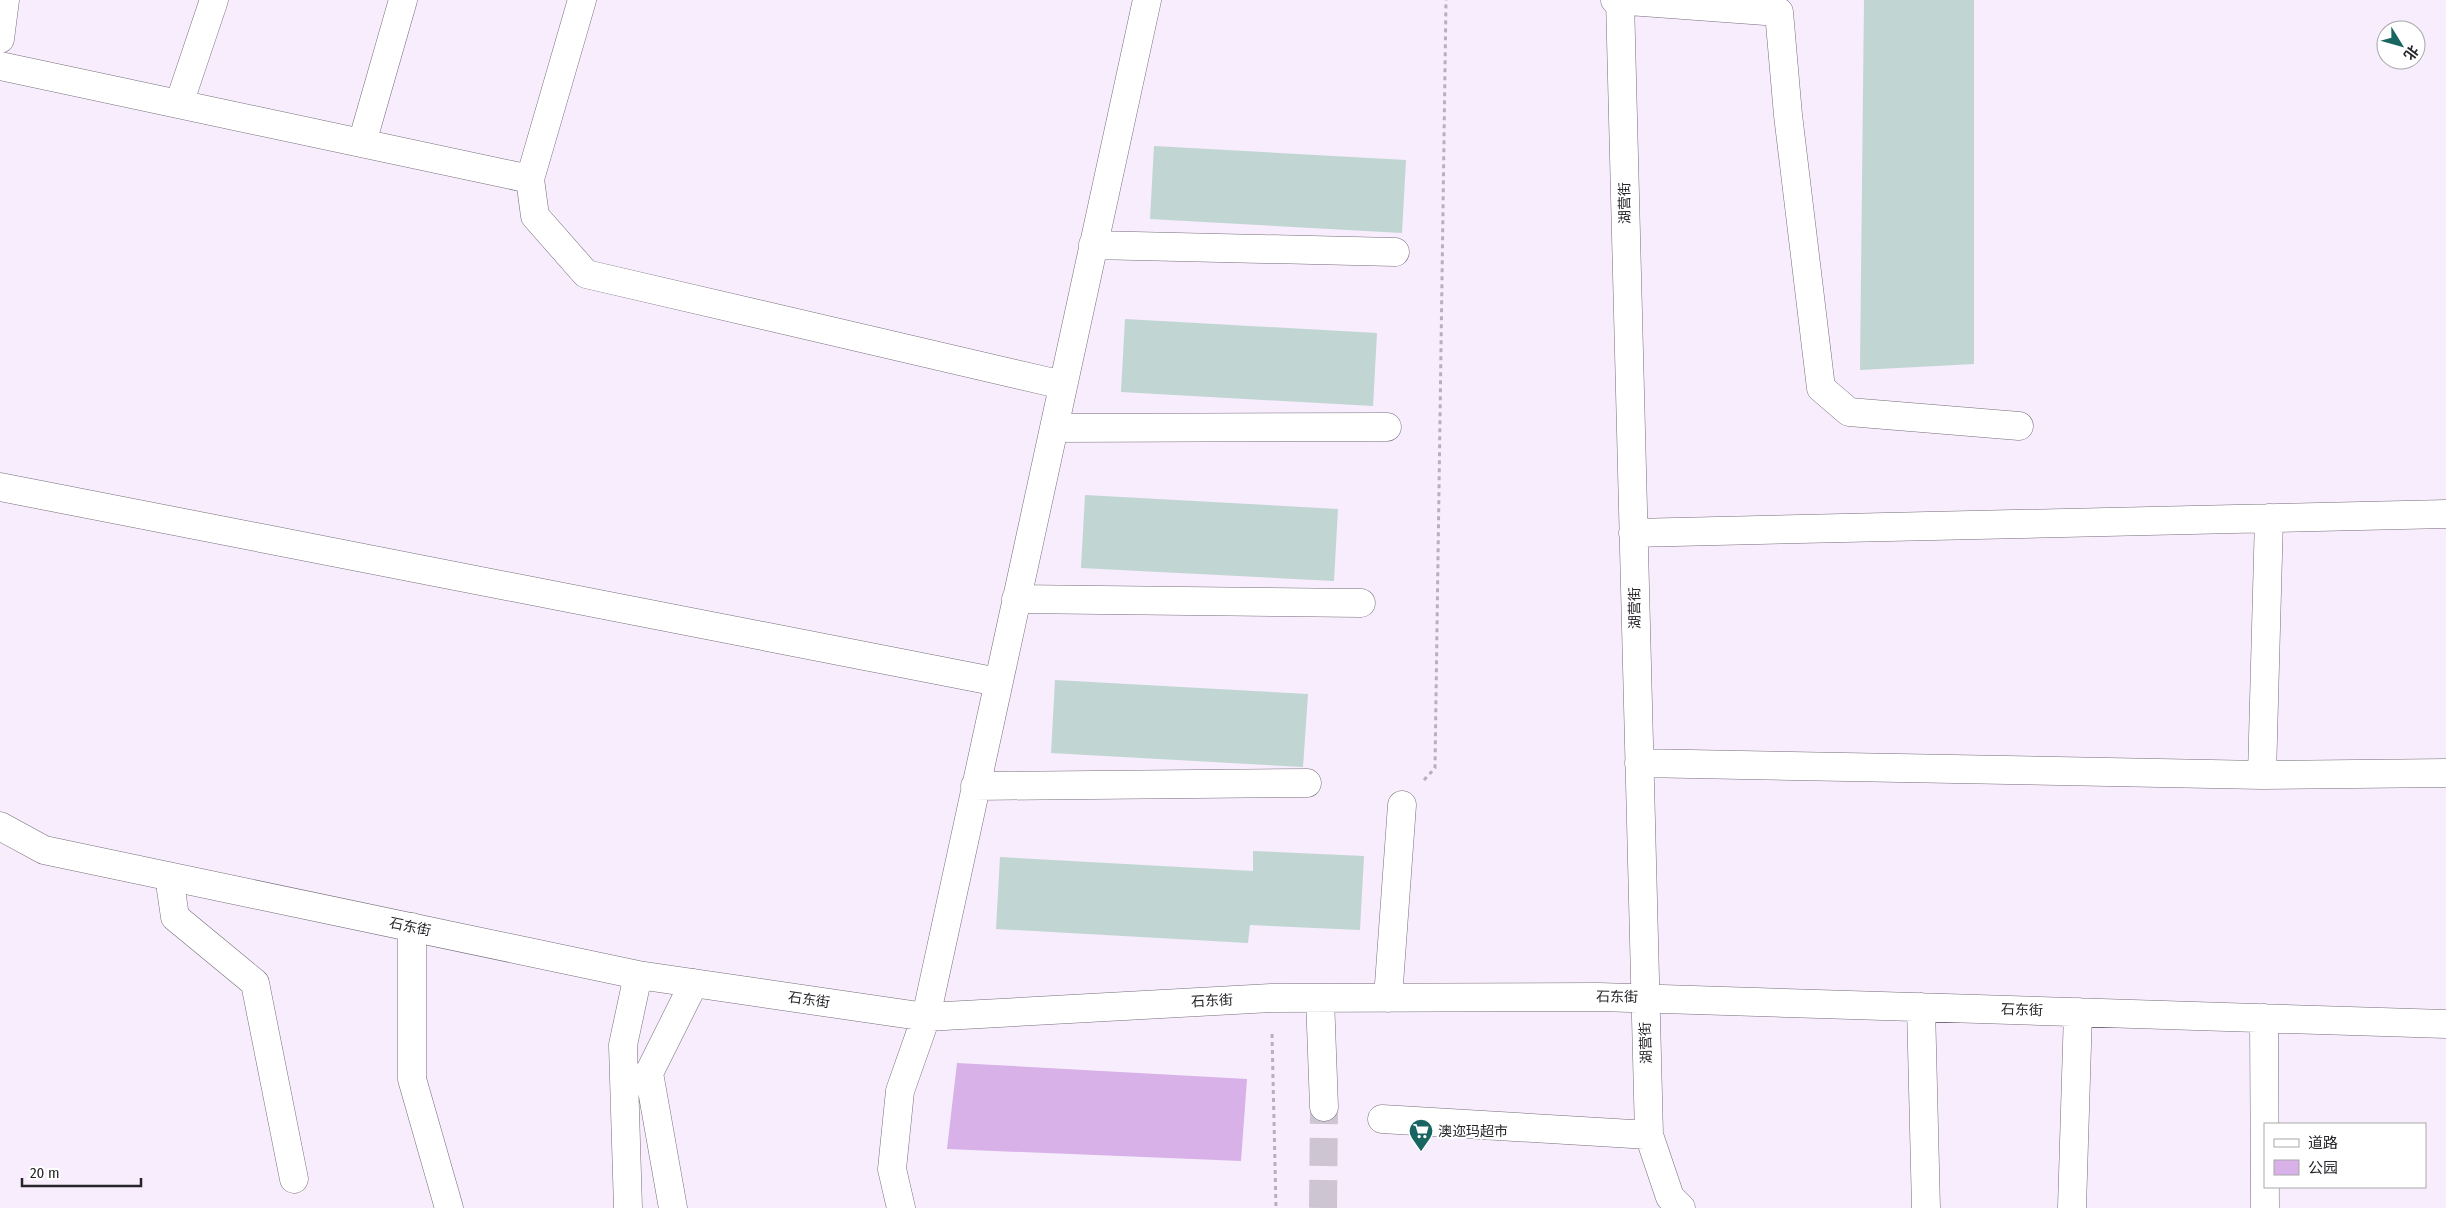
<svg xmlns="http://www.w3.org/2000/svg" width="2446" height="1208" font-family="'Fira Sans Condensed','Noto Sans SC',sans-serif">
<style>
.green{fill:#d7b1e8}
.building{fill:#c1d5d3}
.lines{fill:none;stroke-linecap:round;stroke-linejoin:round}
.minor-tunnel{stroke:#cec5d2;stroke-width:28;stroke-dasharray:28 14;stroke-linecap:butt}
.minor-casing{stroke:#766d7a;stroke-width:29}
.path{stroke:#b7b0bc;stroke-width:3;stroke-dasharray:4 4;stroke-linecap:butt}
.minor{stroke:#fff;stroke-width:28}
.labels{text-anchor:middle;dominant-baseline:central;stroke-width:4.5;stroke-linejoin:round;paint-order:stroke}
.street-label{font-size:14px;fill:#28252a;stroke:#fff}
.poi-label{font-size:14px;fill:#28252a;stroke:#fff;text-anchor:start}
</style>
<rect width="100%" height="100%" fill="#f7edfc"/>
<path class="green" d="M957,1063L1247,1079L1241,1161L947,1149Z"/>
<path class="building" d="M1864,0H1974V364L1860,370Z
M1154,146L1406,160L1402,233L1150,219Z
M1125,319L1377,333L1373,406L1121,392Z
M1085,495L1338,509L1334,581L1081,568Z
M1055,680L1308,694L1303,767L1051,753Z
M1253,851L1364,856L1360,930L1250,925L1248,943L996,929L1000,857L1253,871Z"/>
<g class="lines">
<path class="minor-tunnel" d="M1323,1208L1324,1107"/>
<defs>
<path id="minor" d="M582,0L530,179L535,216L586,274L1063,385
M1615,0L1779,12L1788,115L1821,388L1849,412L2019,426
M1620,0L1649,1135L1670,1197L1681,1208
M0,39L5,0
M0,66L530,179
M179,104L214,0
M362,143L403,0
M1093,245L1395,252
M1054,428L1387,427
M0,487L998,682
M1633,533L2446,514
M1016,599L1361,603
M1639,763L2262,775L2446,773
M2262,775L2269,518
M975,786L1307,783
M0,826L44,850L638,975L926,1017L1271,998L1599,997L2446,1024
M169,876L175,917L255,983L294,1179
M412,927V1079L449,1208
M1320,998L1324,1107
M1388,998L1402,805
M1921,1007L1926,1208
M2264,1018L2265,1208
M1382,1119L1649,1135
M628,1208L623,1045L638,975
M673,1208L649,1073L694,983
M901,1208L892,1169L900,1091L926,1017L1147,0
M2072,1208L2078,1012"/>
</defs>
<use href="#minor" class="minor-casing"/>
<path class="path" d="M1424,780L1435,768L1446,0
M1272,1034L1276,1208"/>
<use href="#minor" class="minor"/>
</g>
<defs>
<symbol id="supermarket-pin" viewBox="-11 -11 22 30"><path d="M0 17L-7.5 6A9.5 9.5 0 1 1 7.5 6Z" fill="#186561" stroke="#fff"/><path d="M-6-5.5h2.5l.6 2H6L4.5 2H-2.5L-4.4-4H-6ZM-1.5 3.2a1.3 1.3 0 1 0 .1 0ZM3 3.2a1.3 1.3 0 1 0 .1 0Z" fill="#fff"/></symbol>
</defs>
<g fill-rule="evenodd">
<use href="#supermarket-pin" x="1407" y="1117" width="28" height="38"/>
</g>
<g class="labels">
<g class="street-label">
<text transform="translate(1625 203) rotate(-91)">湖营街</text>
<text transform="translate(1635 608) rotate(-91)">湖营街</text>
<text transform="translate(410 927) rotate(12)">石东街</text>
<text transform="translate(1617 997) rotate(1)">石东街</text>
<text transform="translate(809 1000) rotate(8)">石东街</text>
<text transform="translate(1212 1001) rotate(-3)">石东街</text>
<text transform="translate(2022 1010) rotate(2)">石东街</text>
<text transform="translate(1646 1043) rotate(-92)">湖营街</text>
</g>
<g class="poi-label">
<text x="1438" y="1131">澳迩玛超市</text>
</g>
</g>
<rect x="2264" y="1123" width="162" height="65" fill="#ffffff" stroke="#a9a8aa"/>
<rect x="2274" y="1139" width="25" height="8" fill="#ffffff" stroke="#a9a8aa"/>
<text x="2308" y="1148" font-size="15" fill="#28252a">道路</text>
<rect x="2274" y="1160" width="25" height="15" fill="#d7b1e8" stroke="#a9a8aa"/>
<text x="2308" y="1173" font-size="15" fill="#28252a">公园</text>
<g transform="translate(2401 45) rotate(127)"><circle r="24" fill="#ffffff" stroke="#a9a8aa"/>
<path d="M0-4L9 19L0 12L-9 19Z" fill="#186561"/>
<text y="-8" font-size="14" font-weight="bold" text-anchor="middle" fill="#28252a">北</text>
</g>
<path d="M22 1178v8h119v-8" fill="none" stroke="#28252a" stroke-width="2.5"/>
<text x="30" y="1178" font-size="15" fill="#28252a" stroke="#ffffff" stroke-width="4" paint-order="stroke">20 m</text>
</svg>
